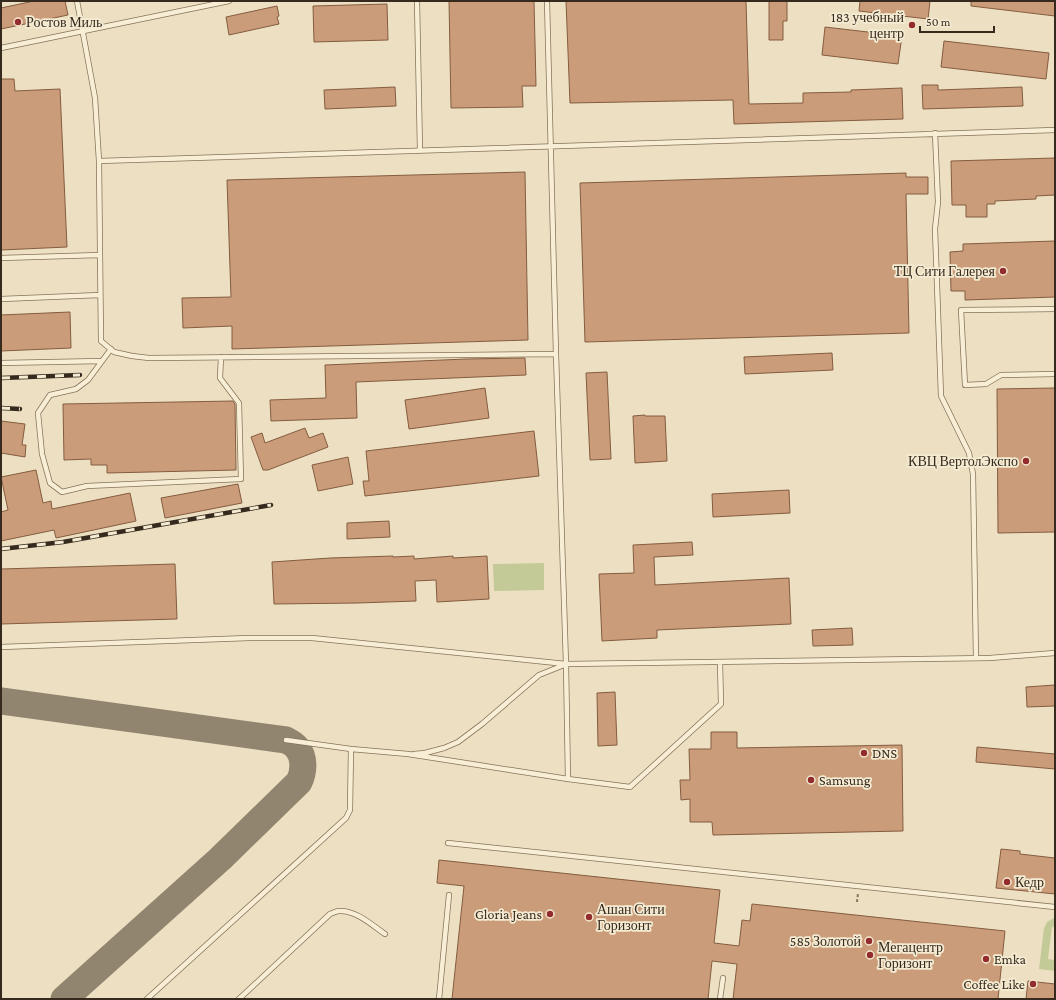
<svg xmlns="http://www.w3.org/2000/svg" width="1056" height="1000" font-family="'Crimson Pro',serif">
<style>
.green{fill:#c4ca97}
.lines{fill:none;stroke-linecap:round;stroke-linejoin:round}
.taxiway{stroke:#928570;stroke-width:27}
.building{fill:#ca9c79;stroke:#845c40}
.service-casing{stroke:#86725a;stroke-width:6}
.path{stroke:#86725a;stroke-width:2;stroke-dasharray:3 2;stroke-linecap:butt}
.service{stroke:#f8eed5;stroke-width:4.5}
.rail-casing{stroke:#362a1e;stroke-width:4.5}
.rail{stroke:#f4ebd2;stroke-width:3;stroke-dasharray:9;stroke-linecap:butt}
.poi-dot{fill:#932c2c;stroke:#f4ebd2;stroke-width:1.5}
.labels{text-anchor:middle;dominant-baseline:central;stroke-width:3.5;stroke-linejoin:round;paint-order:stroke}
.poi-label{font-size:14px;fill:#362a1e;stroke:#f4ebd2;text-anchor:start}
</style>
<rect width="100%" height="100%" fill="#ede0c2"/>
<path class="green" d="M544,563V590L494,591L493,564Z
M1054,918L1055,919V927H1052L1048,959L1055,960V971L1039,969L1044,928L1047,922Z"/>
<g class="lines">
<path class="taxiway" d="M1,701L286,740C290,742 294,744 297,748C305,757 304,772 299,782L220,859L64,999"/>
</g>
<path class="building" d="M34,1H65L68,15L1,29V8Z
M449,1H534L536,86H522L523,107L451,108Z
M566,1H746L749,104L803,103V93L851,92V90L902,88L903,119L734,124L733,100L570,103Z
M769,1H787V21H783V40H769Z
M860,1H930L928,19L859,11Z
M971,1H1055V16L971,6Z
M387,4L388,40L314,42L313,6Z
M277,6L279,16L277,17L279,24L229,35L226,17Z
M825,27L902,36L898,64L822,55Z
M944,41L1049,53L1046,79L941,67Z
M1,79H14L15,91L60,89L67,247L1,250Z
M922,85H938V90L1022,87L1023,106L923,109Z
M395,87L396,106L325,109L324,90Z
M1055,158V195L1036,196V199L995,201V204H987V217H966V205H952L951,161Z
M525,172L528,340L232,349V326L183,328L182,298L231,297L227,180Z
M906,173V177H928V194H906L909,333L585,342L580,183Z
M1055,241V297L965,300V291H951L950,252L963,251V244Z
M70,312L71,348L1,351V315Z
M832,353L833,370L745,374L744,357Z
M525,358L526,375L356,382L357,418L271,421L270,400L326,398L325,365L466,359Z
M607,372L611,459L590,460L586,373Z
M485,388L489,418L409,429L405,400Z
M1055,388V532L998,533L997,389Z
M233,401L235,404L236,470L107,473V465H91V459L64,460L63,404Z
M645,415V416H665L667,461L635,463L633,416Z
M1,421L25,424L22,445H26L25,457L1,453Z
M305,428L309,438L323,433L328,447L268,470H263L251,437L262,433L265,443Z
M534,431L539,476L365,496L363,481H369L366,451Z
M348,457L353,484L318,491L312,465Z
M36,470L43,503L51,501L52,509L130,493L136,521L56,538L54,530L1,541V512L8,510L1,477Z
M238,484L242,503L165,518L161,498Z
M789,490L790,513L713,517L712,494Z
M389,521L390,537L347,539V523Z
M692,542L693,555L654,557L655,585L789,578L791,624L657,630V638L602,641L599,574L634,573L633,545Z
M393,556V557L414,556V559L453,556V558L487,556L489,599L437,602L436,580L415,581L416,601L358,603L274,604L272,562L330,558Z
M175,564L177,619L1,624V569Z
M852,628L853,645L813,646L812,630Z
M1055,685V706L1027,707L1026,687Z
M615,692L617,745L598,746L597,693Z
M711,732H737V748L902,745L903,831L713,835L712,822H690V799L681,800L680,780H690L689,749H711Z
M977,747L1055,754V769L976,762Z
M1001,849L1020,851V854L1055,858V894L996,888Z
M439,860L720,890L714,943L739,946L742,920L750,921L752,904L1005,931L998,999H733L737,964L712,961L708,999H452L464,886L437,883Z
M1028,981L1055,984V999H1026Z"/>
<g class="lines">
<defs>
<path id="service" d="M77,1L95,98L99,161L101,341L114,352L132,356L149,358L556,354
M417,1L420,151
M547,1L556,354L566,664L568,779
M1,48L229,1
M935,133L938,202L935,229L941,396L969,453L973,474L976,658
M99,161L1055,130
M1,258L100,255
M1,299L100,295
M1055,309L961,310L965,385L986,384L1001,375L1055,374
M111,349L88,380L76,389L50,395L38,413L42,454L50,483L62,492L87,486L241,479L239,403L220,378L221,357
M1,363L102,361
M1,647L249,638H312L566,664L990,658L1055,653
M286,740L351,749L408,754L568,779L630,787L721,704L720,662
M414,754L425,753L444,748L458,742L482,724L539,675L564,665
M448,843L1055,907
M147,999L346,818L350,810L351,749
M239,999L330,914C333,913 336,911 339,911C356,910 372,925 385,934
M439,999L449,895
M720,999L723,978"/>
</defs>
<use href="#service" class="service-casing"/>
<path class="path" d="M857,902L858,893"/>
<use href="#service" class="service"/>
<defs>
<path id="rail" d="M1,378L80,375
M1,408L20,409
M1,549L63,542L271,505"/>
</defs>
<use href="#rail" class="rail-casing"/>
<use href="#rail" class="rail"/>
</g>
<g class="poi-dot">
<circle cx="18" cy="22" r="4"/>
<circle cx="912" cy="25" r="4"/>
<circle cx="1003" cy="271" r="4"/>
<circle cx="1026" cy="461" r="4"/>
<circle cx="864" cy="753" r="4"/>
<circle cx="811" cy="780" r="4"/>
<circle cx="1007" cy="882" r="4"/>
<circle cx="550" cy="914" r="4"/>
<circle cx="589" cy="917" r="4"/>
<circle cx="869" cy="941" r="4"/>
<circle cx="870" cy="955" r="4"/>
<circle cx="986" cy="959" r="4"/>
<circle cx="1033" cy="984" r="4"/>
</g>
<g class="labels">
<g class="poi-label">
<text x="904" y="17" text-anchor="end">183 учебный<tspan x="904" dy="16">центр</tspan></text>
<text x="26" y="22">Ростов Миль</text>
<text x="995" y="271" text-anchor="end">ТЦ Сити Галерея</text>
<text x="1018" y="461" text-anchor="end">КВЦ ВертолЭкспо</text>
<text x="872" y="753">DNS</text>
<text x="819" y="780">Samsung</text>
<text x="1015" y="882">Кедр</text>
<text x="597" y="909">Ашан Сити<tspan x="597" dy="16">Горизонт</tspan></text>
<text x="542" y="914" text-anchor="end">Gloria Jeans</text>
<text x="861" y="941" text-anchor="end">585 Золотой</text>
<text x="878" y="947">Мегацентр<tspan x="878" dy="16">Горизонт</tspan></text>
<text x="994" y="959">Emka</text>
<text x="1025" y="984" text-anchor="end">Coffee Like</text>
</g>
</g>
<rect width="1056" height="1000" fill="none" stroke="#362a1e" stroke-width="4"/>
<path d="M920 26v6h74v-6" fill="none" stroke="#362a1e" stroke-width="2"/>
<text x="926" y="26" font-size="12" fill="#362a1e" stroke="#f4ebd2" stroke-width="3" paint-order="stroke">50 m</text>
</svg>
